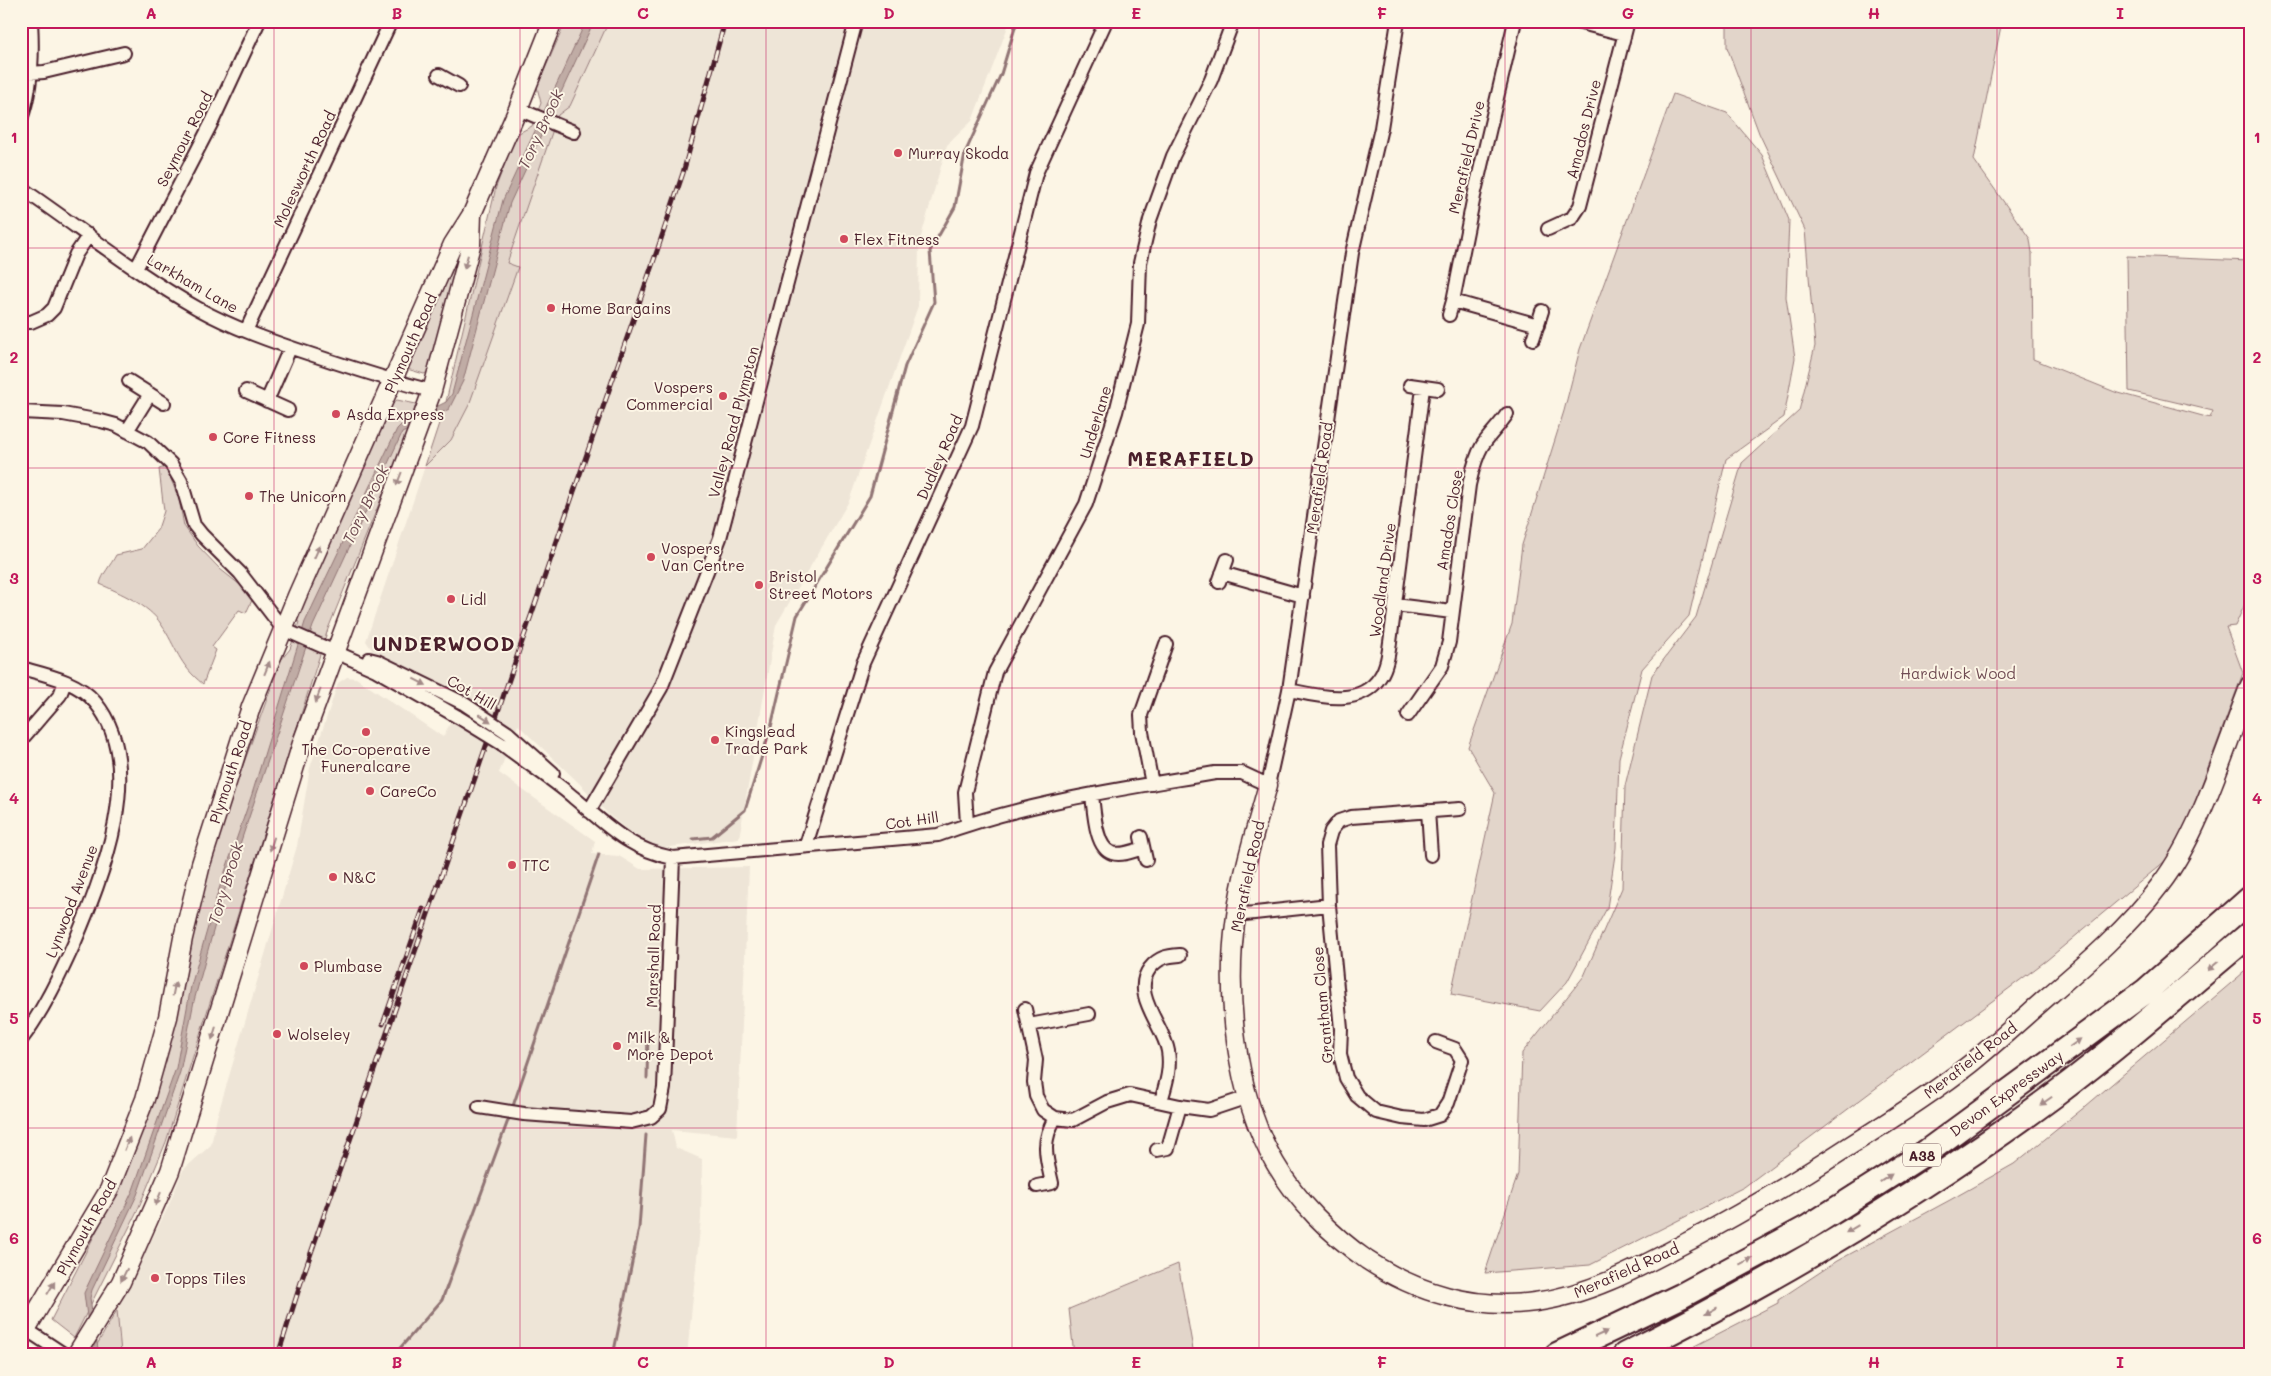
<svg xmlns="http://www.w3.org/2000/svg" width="2271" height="1376" font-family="Mali,sans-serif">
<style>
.built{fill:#eee5d7}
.green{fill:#e2d5ca;stroke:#967a7a}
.water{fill:#c0aca5;stroke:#917474}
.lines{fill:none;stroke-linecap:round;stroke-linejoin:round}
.stream{stroke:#917474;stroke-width:3}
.street-casing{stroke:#4a1f2b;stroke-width:16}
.secondary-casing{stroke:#4a1f2b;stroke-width:21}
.highway-casing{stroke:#4a1f2b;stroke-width:28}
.street{stroke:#fcf5e5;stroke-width:12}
.secondary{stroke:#fcf5e5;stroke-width:18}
.highway{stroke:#fcf5e5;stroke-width:24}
.rail-casing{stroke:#4a1f2b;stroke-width:5}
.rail{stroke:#fcf5e5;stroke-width:3;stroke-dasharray:9;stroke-linecap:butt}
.street-bridge-casing{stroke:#4a1f2b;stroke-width:16;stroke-linecap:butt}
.street-bridge{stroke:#fcf5e5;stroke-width:12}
.oneway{fill:#a38a88}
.grid{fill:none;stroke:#c2185b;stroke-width:1;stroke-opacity:0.55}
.poi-dot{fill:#d1495b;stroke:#fcf5e5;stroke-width:2}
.labels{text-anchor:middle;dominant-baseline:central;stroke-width:4;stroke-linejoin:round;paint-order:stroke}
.shield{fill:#fcf5e5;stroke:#7f5f63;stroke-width:1}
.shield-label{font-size:14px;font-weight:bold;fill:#4a1f2b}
.street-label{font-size:15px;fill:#4a1f2b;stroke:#fcf5e5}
.poi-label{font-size:15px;fill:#4a1f2b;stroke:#fcf5e5;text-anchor:start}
.park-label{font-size:15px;fill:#704c53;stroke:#fcf5e5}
.water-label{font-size:16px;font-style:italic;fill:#6d4950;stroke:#fcf5e5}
.district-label{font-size:20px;font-weight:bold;letter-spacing:1px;fill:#4a1f2b;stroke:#fcf5e5}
.neatline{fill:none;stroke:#c2185b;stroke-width:2}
.grid-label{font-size:16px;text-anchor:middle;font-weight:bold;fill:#c2185b}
</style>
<rect width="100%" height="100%" fill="#fcf5e5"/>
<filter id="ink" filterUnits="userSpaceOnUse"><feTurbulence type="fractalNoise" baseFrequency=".02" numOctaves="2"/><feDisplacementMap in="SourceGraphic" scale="10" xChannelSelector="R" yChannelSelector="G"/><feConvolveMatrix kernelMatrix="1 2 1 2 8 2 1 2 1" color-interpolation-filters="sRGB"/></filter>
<g filter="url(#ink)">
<path class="built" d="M609,21H1010L972,121L947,145L919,244L918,306L849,501L776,625L739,838L663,848L637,838L608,814L579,783L518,725L499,773L595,841L592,854L619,856L640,869L749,867L737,1136L672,1130L676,1148L702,1159L701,1219L687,1355L121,1353L117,1310L168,1207L183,1170L211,1145L217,1117L297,846L310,768L338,683L347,677L356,678L443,737L463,698L392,661L389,657L372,650L366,641L425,466L451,440L518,267L507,263L558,114L570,106Z"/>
<path class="green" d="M566,21H609L570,106L558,115L507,263L518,267L469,405L451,440L425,466L446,402L496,187L510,150L519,133L532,126L541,103L537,87Z
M1727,21H2002L1974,160L2030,239L2032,253L2033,359L2115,392L2210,418L2213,411L2129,391L2127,256L2250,261V593L2235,626L2226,627L2243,673L2177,851L2047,960L1744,1187L1590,1265L1485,1273L1518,1174L1522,1053L1584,976L1622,888L1625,786L1652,675L1696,617L1742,463L1799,411L1815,346L1805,230L1759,133L1727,47Z
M1673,94L1727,113L1762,155L1789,220L1786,297L1795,358L1784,417L1726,459L1689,616L1642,669L1619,758L1616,848L1607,908L1567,982L1540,1011L1451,994L1495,793L1468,747L1512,624L1522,545L1564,411L1580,349Z
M451,266H457L430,371L424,374L407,369Z
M397,400L416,404L409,430L328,629L166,1142L136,1214L74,1338L51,1320L113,1199L164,1068L201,891L214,846L281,660L290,649L299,622L295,619L393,403Z
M166,467L179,499L184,526L198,546L220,569L254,596L246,613L239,610L212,647L216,650L203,684C178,664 177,648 161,624C149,605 120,593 100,584C102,574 111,565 116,555L142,549L158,529L164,511L159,469Z
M2250,967V1355H1677L1778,1303V1300L1837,1261L1950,1200L2014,1164L2086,1106Z
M1178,1264L1194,1355H1074L1069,1309Z
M117,1310L121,1353L125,1355H91Z"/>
<path class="water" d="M586,21H594L510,203L463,381L449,409L402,433L313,626L223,895L194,1001L180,1072L137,1195L92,1290L90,1298L99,1355H92L84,1293L133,1190L176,1068L191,986L218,892L252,794L305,622L397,429L402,424L446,402L452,394L503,200Z"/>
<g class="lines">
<path class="stream" d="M693,839L712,837L745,810L771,727L797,616L870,496L905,366L934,302L930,251L955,207L965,153L1001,74L1017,21
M647,1078L648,1032
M512,1109L599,854
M614,1351L639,1228L646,1135
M394,1355L442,1300L510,1115"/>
<defs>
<path id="street" d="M1515,21L1474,196L1453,301L1538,325
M1573,21L1624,34
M30,73L44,72L124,53
M439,75L459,86
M518,109L574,132
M21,119C32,89 33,53 31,21
M21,188C80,228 135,273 197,308C233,328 273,342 313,355C352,368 392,381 432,391
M1548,229L1572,218L1580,206L1628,21
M136,269L212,122L259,21
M1449,315L1453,301
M21,322H31L47,315L54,308L76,254L89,235
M246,331L391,21
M1533,339L1542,311
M129,381L164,403
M1410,385L1438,389
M246,391L288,410
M267,401L290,348
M21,412L63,414L101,421L116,425L148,442L171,464L181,481L194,525L202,535L240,573L283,629L376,670L458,717
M127,431L150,394
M1222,573L1303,596
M1219,582L1227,560
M1395,605L1452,612
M369,659L377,661L463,703
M21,668C46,675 78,681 95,702C148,766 102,878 74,944C59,977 43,1011 21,1040
M1289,690C1318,696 1360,708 1380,677C1388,665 1389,649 1391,635L1423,388
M1408,715L1442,666L1449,642L1469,485C1472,472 1475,458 1482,446C1489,435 1500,425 1507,414
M508,733L553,773
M21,740L60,695L65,682
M502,744C525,762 551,778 573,797C607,825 628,849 673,858L938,835C1027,802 1122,789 1215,773H1242L1268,785L1289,690L1352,253L1381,128L1398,21
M1152,784L1142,732L1141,715L1166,644
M1092,795C1094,810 1095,848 1112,853C1121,856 1134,851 1143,848
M589,811L661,688L720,538L856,21
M1428,811L1431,855
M967,824L965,792L995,672L1086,504L1116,412L1138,324L1140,263L1150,220L1173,156L1211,80L1233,21
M1141,837L1146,860
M806,845L863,663L972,426L1036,173L1106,21
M1236,915L1329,905
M1025,1009L1036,1060L1034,1082L1036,1096L1043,1110L1055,1118L1073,1120L1107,1102L1130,1095L1180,1106L1209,1110L1248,1097
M1029,1025L1089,1014
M1436,1042L1455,1049L1462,1060L1448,1103L1440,1115L1424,1120L1402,1118L1376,1112L1357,1096L1346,1078L1340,1054L1341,1029L1329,905L1327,845L1331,831L1339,821L1351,817L1460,809
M1161,1101C1166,1084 1171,1069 1168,1051C1164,1026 1130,994 1150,968C1159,957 1167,956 1180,955
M479,1107L524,1114L631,1122L651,1117L660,1109L664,1088L673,858
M1157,1150L1168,1148L1180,1106
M1037,1186L1052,1183C1046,1156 1041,1143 1055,1118
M21,1326L65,1355"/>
<path id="secondary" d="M1268,785C1256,828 1242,872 1236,916C1225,994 1235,1094 1275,1163C1297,1201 1331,1235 1367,1260C1417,1293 1475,1310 1535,1302C1591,1295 1642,1266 1691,1240C1746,1211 1799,1179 1851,1145C1891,1120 1932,1094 1970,1064C1996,1043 2021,1020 2046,998C2087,963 2128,928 2160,885C2201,832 2225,748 2250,685
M21,1338L109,1190L145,1099L168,1017L183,938L201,864L251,707L297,596L453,244L472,214L518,109L553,21
M76,1355L121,1282L170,1171L303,740L432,391L471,245L472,214"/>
<path id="highway" d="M1557,1355L1681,1296L1807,1228L1928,1151L2146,991L2250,899
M1625,1355C1774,1281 1919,1195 2053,1096C2121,1045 2185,989 2250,934"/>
</defs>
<use href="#street" class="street-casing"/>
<use href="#secondary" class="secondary-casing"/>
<use href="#highway" class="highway-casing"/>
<use href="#street" class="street"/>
<use href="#secondary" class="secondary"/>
<use href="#highway" class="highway"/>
<defs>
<path id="rail" d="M383,1024L423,909
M278,1355L302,1279L657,251L683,173L725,21"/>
</defs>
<use href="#rail" class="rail-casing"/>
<use href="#rail" class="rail"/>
<defs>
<path id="street-bridge" d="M463,703L508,733
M458,717L502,744"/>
</defs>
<use href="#street-bridge" class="street-bridge-casing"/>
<use href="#street-bridge" class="street-bridge"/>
</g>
<defs><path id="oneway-solid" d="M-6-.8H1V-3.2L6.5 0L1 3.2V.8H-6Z" transform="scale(1.25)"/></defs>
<g class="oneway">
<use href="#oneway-solid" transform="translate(466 262) rotate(105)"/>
<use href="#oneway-solid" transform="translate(399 479) rotate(111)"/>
<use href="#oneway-solid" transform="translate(317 552) rotate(-66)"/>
<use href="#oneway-solid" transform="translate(267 668) rotate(-68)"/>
<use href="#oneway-solid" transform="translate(420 682) rotate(27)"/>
<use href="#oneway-solid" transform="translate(318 696) rotate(110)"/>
<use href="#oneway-solid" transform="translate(485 718) rotate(33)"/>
<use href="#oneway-solid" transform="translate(272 844) rotate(107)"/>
<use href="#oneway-solid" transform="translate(2213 966) rotate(140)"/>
<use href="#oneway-solid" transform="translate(174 989) rotate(-79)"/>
<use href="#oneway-solid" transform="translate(214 1033) rotate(107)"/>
<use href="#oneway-solid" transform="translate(2075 1043) rotate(-36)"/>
<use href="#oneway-solid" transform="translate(2046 1101) rotate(145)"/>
<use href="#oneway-solid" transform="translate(127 1144) rotate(-68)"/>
<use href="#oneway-solid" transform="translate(1886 1178) rotate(-33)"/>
<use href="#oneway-solid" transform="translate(158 1199) rotate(113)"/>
<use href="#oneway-solid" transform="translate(1852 1229) rotate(149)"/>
<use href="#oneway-solid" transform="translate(1746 1261) rotate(-28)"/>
<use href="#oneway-solid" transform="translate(124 1275) rotate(116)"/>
<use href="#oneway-solid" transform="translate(51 1288) rotate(-59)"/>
<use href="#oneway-solid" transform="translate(1711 1311) rotate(151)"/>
<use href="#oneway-solid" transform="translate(1601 1334) rotate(-25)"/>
</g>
</g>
<path class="grid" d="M274,21V1355M520,21V1355M766,21V1355M1012,21V1355M1259,21V1355M1505,21V1355M1751,21V1355M1997,21V1355M21,248H2250M21,468H2250M21,688H2250M21,908H2250M21,1128H2250"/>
<g class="poi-dot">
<circle cx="898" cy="153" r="5"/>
<circle cx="844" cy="239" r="5"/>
<circle cx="551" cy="308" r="5"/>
<circle cx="723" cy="396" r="5"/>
<circle cx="336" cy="414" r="5"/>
<circle cx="213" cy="437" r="5"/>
<circle cx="249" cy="496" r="5"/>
<circle cx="651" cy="557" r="5"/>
<circle cx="759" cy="585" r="5"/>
<circle cx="451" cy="599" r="5"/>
<circle cx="366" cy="732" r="5"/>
<circle cx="715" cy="740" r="5"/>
<circle cx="370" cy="791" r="5"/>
<circle cx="512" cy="865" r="5"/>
<circle cx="333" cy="877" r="5"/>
<circle cx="304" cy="966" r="5"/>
<circle cx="277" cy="1034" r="5"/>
<circle cx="617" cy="1046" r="5"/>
<circle cx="155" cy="1278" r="5"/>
</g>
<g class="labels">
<rect class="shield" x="1903" y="1143.5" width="38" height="23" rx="4"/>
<g class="shield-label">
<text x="1922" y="1155">A38</text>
</g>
<g class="street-label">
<text transform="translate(1583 129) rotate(-76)">Amados Drive</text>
<text transform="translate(184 139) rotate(-63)">Seymour Road</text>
<text transform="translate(1466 157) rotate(-77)">Merafield Drive</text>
<text transform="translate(304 169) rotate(-65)">Molesworth Road</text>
<text transform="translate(193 283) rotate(30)">Larkham Lane</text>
<text transform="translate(410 343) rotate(-66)">Plymouth Road</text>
<text transform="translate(733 422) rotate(-75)">Valley Road Plympton</text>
<text transform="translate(1095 422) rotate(-73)">Underlane</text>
<text transform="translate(939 457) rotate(-66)">Dudley Road</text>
<text transform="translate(1319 478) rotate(-82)">Merafield Road</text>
<text transform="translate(1449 520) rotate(-81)">Amados Close</text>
<text transform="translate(1382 580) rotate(-82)">Woodland Drive</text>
<text transform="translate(472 692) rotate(30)">Cot Hill</text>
<text transform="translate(230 772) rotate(-72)">Plymouth Road</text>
<text transform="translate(912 820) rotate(-8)">Cot Hill</text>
<text transform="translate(1247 876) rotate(-78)">Merafield Road</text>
<text transform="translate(71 901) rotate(-69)">Lynwood Avenue</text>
<text transform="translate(653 956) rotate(-88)">Marshall Road</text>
<text transform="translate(1322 1005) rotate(-95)">Grantham Close</text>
<text transform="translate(1970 1060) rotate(-38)">Merafield Road</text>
<text transform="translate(2006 1093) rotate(-36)">Devon Expressway</text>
<text transform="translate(86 1227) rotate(-61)">Plymouth Road</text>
<text transform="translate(1626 1270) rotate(-24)">Merafield Road</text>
</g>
<g class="poi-label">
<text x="908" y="153">Murray Skoda</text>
<text x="854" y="239">Flex Fitness</text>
<text x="561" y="308">Home Bargains</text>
<text x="713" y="387" text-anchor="end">Vospers<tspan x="713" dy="17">Commercial</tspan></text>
<text x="346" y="414">Asda Express</text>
<text x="223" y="437">Core Fitness</text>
<text x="259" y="496">The Unicorn</text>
<text x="661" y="548">Vospers<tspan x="661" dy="17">Van Centre</tspan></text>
<text x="769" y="576">Bristol<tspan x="769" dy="17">Street Motors</tspan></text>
<text x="461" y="599">Lidl</text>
<text x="725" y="731">Kingslead<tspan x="725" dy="17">Trade Park</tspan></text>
<text x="366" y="749" text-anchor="middle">The Co-operative<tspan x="366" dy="17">Funeralcare</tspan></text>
<text x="380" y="791">CareCo</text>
<text x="522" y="865">TTC</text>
<text x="343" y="877">N&amp;C</text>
<text x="314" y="966">Plumbase</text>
<text x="287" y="1034">Wolseley</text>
<text x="627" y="1037">Milk &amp;<tspan x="627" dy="17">More Depot</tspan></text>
<text x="165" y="1278">Topps Tiles</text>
</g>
<g class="park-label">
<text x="1958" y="673">Hardwick Wood</text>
</g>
<g class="water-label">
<text transform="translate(540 129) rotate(-65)">Tory Brook</text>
<text transform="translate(365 504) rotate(-64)">Tory Brook</text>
<text transform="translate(225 883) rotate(-73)">Tory Brook</text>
</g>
<g class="district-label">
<text x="1191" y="458">MERAFIELD</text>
<text x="444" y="643">UNDERWOOD</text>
</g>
</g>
<rect width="2271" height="1376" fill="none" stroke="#fcf5e5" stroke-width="55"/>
<rect x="28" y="28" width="2216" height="1320" class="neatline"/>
<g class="grid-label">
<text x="151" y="19">A</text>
<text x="397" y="19">B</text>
<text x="643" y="19">C</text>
<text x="889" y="19">D</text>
<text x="1136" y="19">E</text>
<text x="1382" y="19">F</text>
<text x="1628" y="19">G</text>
<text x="1874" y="19">H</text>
<text x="2120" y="19">I</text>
<text x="14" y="143">1</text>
<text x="2257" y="143">1</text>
<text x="14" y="363">2</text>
<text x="2257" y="363">2</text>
<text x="14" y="584">3</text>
<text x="2257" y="584">3</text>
<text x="14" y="804">4</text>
<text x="2257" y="804">4</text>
<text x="14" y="1024">5</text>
<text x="2257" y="1024">5</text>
<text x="14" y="1244">6</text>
<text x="2257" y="1244">6</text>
<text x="151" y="1368">A</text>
<text x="397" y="1368">B</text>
<text x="643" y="1368">C</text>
<text x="889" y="1368">D</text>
<text x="1136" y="1368">E</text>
<text x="1382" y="1368">F</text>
<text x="1628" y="1368">G</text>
<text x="1874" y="1368">H</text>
<text x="2120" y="1368">I</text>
</g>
</svg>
